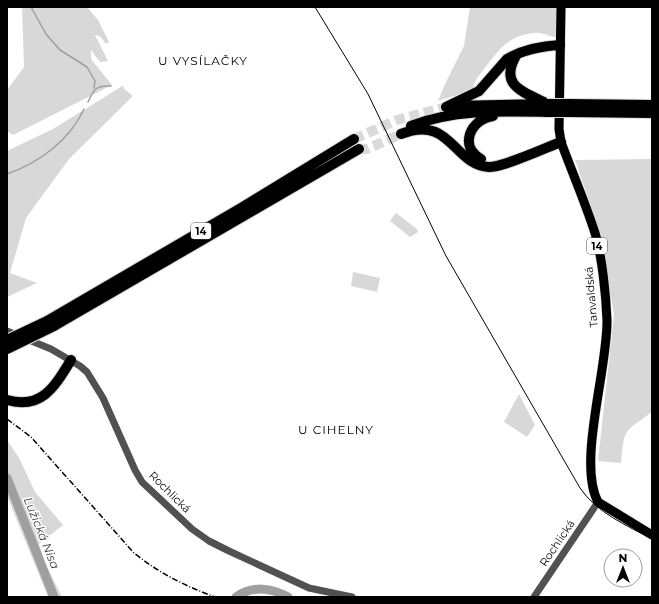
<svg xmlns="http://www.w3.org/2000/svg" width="659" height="604" font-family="Montserrat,sans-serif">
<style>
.green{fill:#d8d8d8}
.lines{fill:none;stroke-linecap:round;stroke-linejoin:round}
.stream{stroke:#9f9f9f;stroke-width:1.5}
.river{stroke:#9f9f9f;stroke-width:9}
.highway-tunnel{stroke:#d9d9d9;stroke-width:10;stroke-dasharray:10 5;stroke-linecap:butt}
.major-casing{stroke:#dbdbdb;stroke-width:10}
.highway-casing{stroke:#dbdbdb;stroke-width:12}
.minor{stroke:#515151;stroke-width:7}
.major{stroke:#000;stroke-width:9}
.highway{stroke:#000;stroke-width:10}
.tram{stroke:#000;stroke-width:1}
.rail{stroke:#000;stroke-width:1.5;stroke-dasharray:6 2 1 2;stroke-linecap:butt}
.highway-bridge-casing{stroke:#dbdbdb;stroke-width:12;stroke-linecap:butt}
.highway-bridge{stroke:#000;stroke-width:10}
.labels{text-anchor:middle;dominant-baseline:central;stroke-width:3;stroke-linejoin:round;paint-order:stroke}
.shield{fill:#fff;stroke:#4c4c4c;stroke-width:1}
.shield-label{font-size:10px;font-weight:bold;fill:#000}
.street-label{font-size:11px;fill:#000;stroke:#fff}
.neighbourhood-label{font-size:12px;letter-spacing:1px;fill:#000;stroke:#fff}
.water-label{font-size:12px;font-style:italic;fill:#404040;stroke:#fff}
</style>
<rect width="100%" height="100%" fill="#fff"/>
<path class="green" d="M22,7H87L98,20L109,42L106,44L100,36L95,35L108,61L100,62L91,50V59L112,85L13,135L7,131V90L24,67Z
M470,7H558L556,37C548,37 543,32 535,33C508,35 499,50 484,69C480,75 474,80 473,88L463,93L438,101L445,84L464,46Z
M124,85L123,88L133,96L69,159L26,218L10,273L37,283L7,297V151L53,129Z
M652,159V412C624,432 624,428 621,463L598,461L614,315L600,233L575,160Z
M396,213L417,229L418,232L410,237L390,221Z
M353,272L380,278L377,292L351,286Z
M519,394L535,425L527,437L504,422Z
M7,440L19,458L35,492L63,525L39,544L45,563L62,597H48L7,496Z"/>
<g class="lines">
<path class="stream" d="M31,7L46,34L60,50L87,67L95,81L94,88
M88,102C94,89 96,85 111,86
M7,174C39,163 70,140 84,109"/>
<path class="river" d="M7,478L54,597
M236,597C252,585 272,588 288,597"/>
<path class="highway-tunnel" d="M354,139L397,120L446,107
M359,149H367L401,134"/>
<defs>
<path id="major" d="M561,7L559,129L561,142C572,172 585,202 595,233C602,256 606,295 607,320C608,368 577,463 598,502L652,535"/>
<path id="highway" d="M517,54C499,84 520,91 544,102
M568,104L652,105
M453,106L547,104
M446,107L479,91L507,59C524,49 541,46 560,45
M568,112L652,113
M411,126C453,109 502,111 547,112
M401,134C451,114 453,165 489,167C504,167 545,148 561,142
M481,159C458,146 471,119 493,116
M47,321L241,208L354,139
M54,326L359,149
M7,400C42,410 55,386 71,360"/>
</defs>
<use href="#major" class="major-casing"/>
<use href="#highway" class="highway-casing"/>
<path class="minor" d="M7,331L51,349L80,366L87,372L103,398L135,470L142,482L192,529L209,541L229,551L309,588L352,597
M534,597L598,502"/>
<use href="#major" class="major"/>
<use href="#highway" class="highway"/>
<path class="tram" d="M315,7L368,94L446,256L580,488C597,513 626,525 652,539"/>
<path class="rail" d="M7,419L31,437L134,553C159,573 185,586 215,597"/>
<defs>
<path id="highway-bridge" d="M547,104H568
M547,112H568
M7,340L47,321
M7,349L54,326"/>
</defs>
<use href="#highway-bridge" class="highway-bridge-casing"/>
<use href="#highway-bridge" class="highway-bridge"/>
</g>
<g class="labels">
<g class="shield">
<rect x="191" y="223" width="20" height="16" rx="3"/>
<rect x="587" y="238" width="20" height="16" rx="3"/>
</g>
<g class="shield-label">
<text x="201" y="231">14</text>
<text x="597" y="246">14</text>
</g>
<g class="street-label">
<text transform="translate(591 297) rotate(-95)">Tanvaldská</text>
<text transform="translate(170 492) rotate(45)">Rochlická</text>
<text transform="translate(557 543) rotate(-56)">Rochlická</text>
</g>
<g class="neighbourhood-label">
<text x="203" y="60">U VYSÍLAČKY</text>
<text x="336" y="429">U CIHELNY</text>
</g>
<g class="water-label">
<text transform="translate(42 533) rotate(68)">Lužická Nisa</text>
</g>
</g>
<rect width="659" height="604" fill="none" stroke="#000000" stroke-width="16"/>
<g transform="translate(623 568)"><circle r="19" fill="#ffffff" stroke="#999999"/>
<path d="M0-3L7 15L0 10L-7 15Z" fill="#000000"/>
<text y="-6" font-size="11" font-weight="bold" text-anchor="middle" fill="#000000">N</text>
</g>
</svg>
